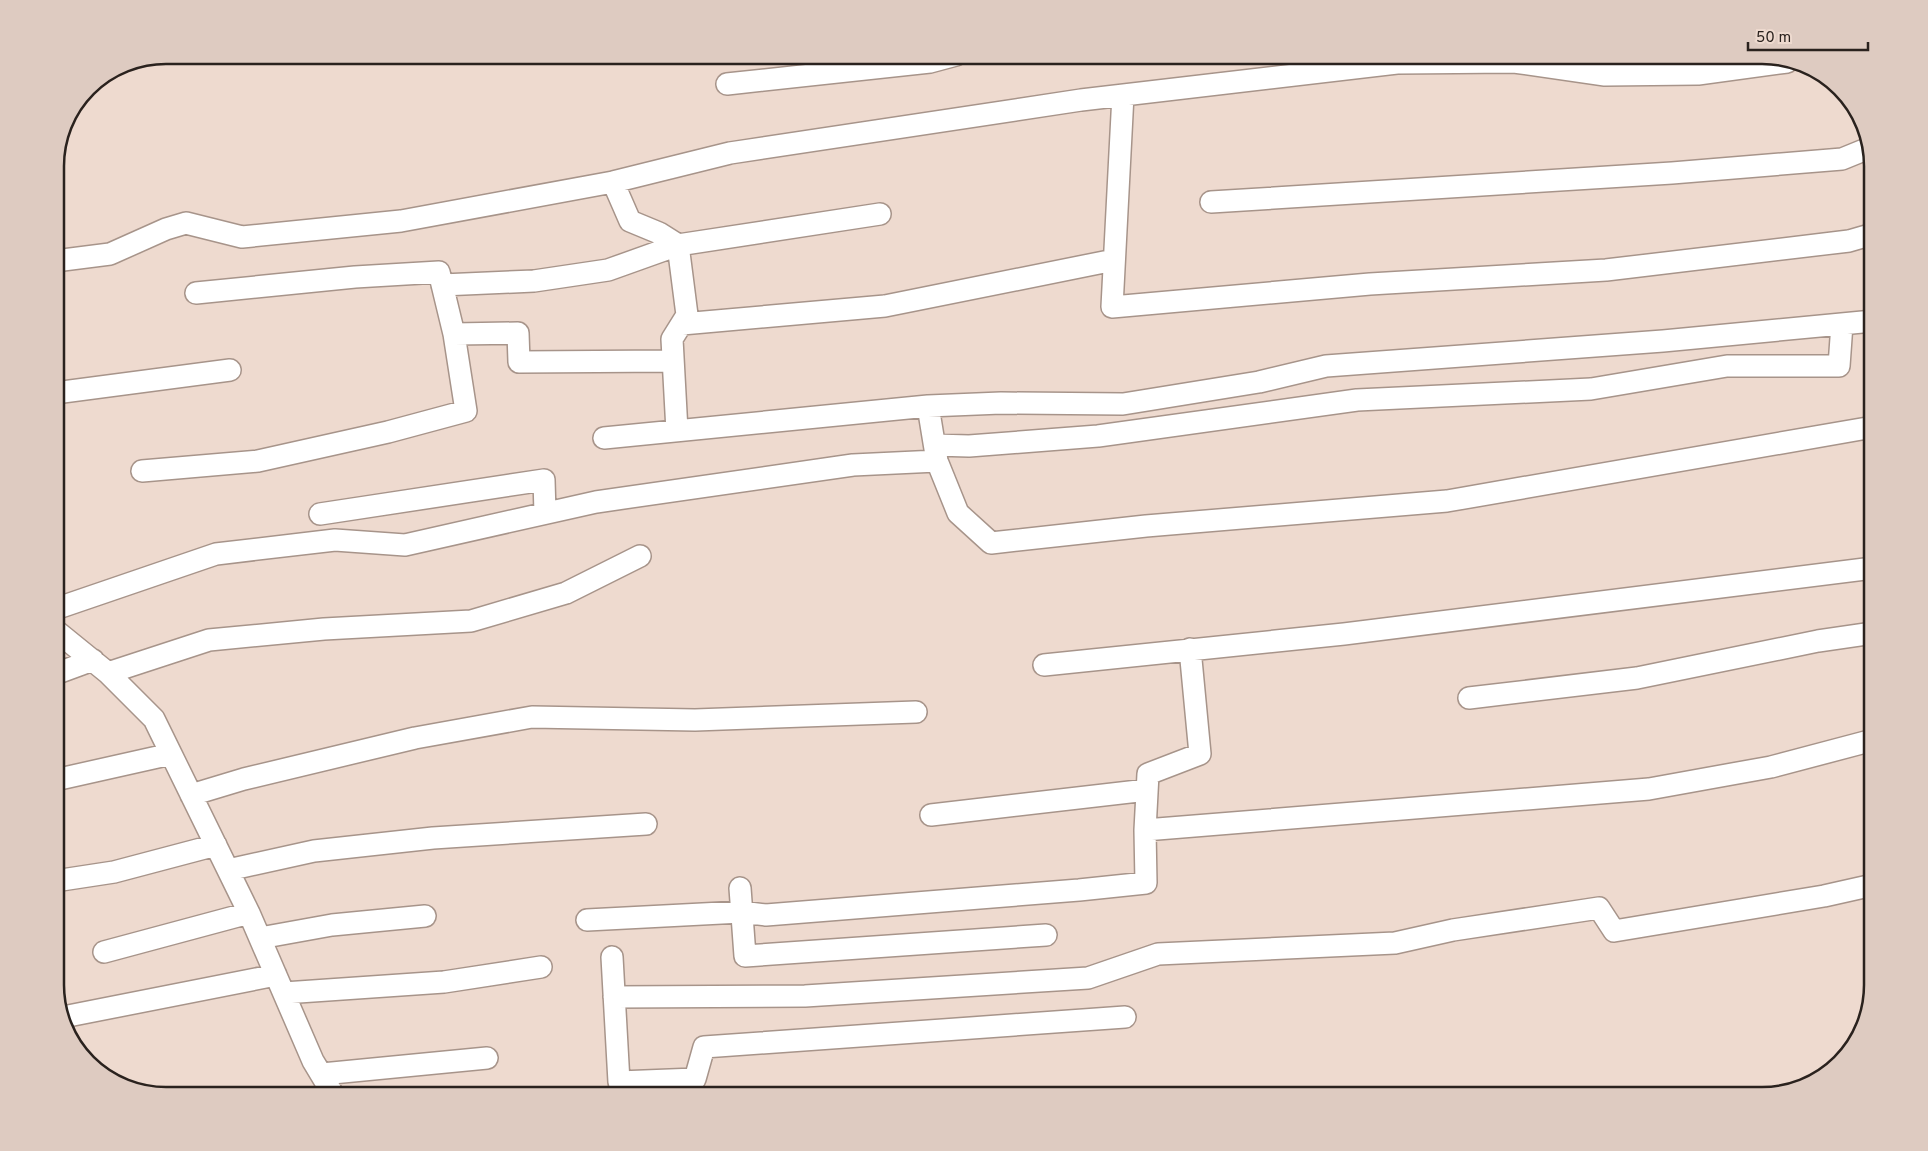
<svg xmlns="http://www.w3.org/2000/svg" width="1928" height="1151" font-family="Overpass,sans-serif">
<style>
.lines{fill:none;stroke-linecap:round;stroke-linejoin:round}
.minor-casing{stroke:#a7948a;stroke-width:24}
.minor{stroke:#fff;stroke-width:21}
.rim{fill:none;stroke:#2a221e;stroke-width:2.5}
</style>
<rect width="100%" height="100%" fill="#eedacf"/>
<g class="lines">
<defs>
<path id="minor" d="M727,84L930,62L956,55
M1123,95L1112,307L1370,284L1606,270L1849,241L1873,234
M613,182L630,221L659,233L678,245L687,315L672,339L677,431
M1211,202L1672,173L1842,159L1869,148
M55,261L110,254L166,229L186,223L242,237L401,221L613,182L730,153L1081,100L1397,63L1514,62L1605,75L1698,74L1787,62
M442,285L534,281L608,270L678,245L880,214
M682,324L885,306L1114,260
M454,334L518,333L519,362L673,361
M55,393L230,370
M928,406L937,461L958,513L991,543L1146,526L1447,501L1873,427
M604,438L928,406L1001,403L1123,404L1259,382L1326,366L1663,341L1873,321
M935,445L969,446L1098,436L1357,400L1591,389L1727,366H1839L1842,324
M142,471L258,461L388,432L466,411L454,334L439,272L355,277L196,293
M320,514L544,480L545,513
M55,609L216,554L335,540L405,545L596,502L853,465L937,461
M55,630L108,673L154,719L249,913L313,1061L334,1096
M1044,665L1344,634L1873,568
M108,673L209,640L324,629L471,621L566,593L640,556
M55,674L93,660
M1469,698L1637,678L1818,641L1873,633
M55,780L171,754
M191,795L244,779L415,738L532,717L695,720L916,712
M931,815L1147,790
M1145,830L1649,789L1771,767L1873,740
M228,870L314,851L433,838L646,824
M55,881L114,872L216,845
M740,888L745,956L1046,935
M587,920L741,912L766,915L1079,890L1146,883L1145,830L1148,774L1200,754L1190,649
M260,938L332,925L425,916
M104,952L249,913
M612,957L619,1082L695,1079L704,1047L1125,1017
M284,993L444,982L541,967
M614,997L805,996L1088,978L1158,954L1395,943L1453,930L1599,908L1614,931L1824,896L1873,885
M63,1017L276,975
M322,1074L487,1058"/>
</defs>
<use href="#minor" class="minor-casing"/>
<use href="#minor" class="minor"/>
</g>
<path d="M0 0H1928V1151H0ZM166 64H1762A102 102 0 0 1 1864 166V985A102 102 0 0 1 1762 1087H166A102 102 0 0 1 64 985V166A102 102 0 0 1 166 64Z" fill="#decbc1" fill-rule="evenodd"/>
<path class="rim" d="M166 64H1762A102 102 0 0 1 1864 166V985A102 102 0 0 1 1762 1087H166A102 102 0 0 1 64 985V166A102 102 0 0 1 166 64Z"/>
<path d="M1748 42v8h120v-8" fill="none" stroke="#2a221e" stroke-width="2.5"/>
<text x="1756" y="42" font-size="15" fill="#2a221e" stroke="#eedacf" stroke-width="4" paint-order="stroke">50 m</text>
</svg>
